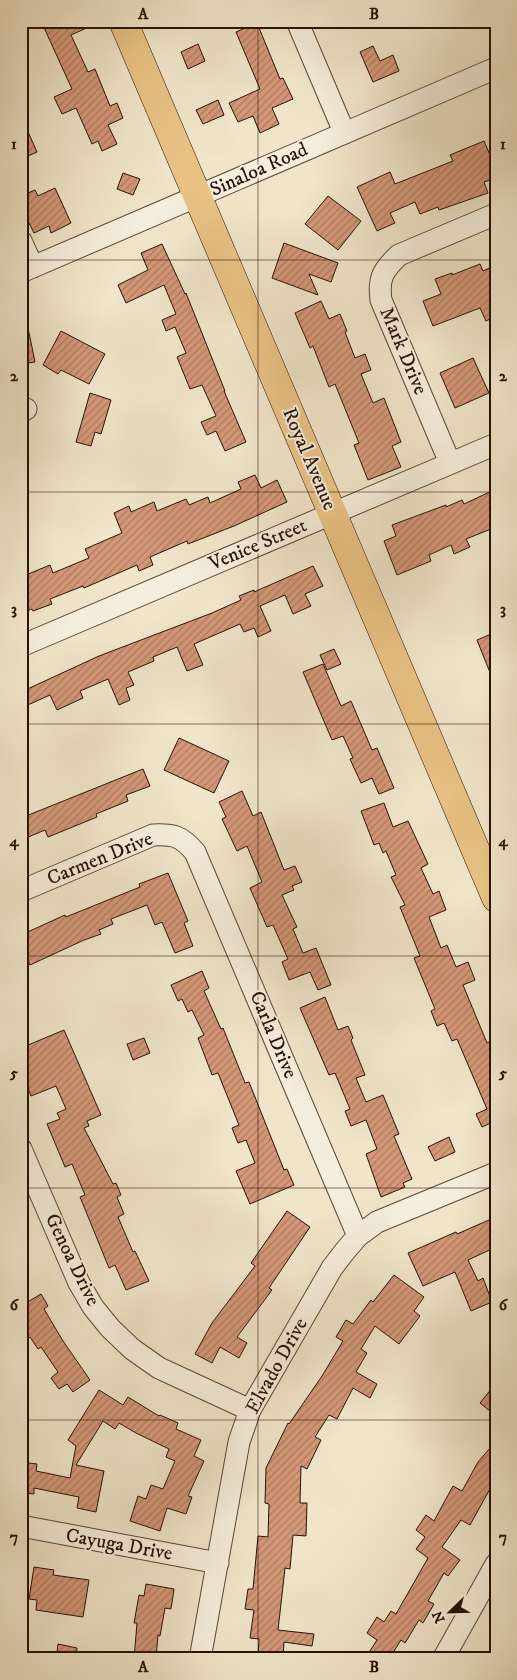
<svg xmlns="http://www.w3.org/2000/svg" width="517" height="1680" font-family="'IM FELL DW Pica',serif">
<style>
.building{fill:url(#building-hatch);stroke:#281006}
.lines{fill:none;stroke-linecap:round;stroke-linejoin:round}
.minor-casing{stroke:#5a4537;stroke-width:23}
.major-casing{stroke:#281006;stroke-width:29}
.minor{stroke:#f5eedc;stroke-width:21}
.major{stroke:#e8c284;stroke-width:28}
.grid{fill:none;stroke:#281006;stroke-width:1;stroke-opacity:0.55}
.labels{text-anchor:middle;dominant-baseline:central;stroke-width:4;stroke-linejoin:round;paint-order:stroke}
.street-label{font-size:20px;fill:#281006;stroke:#f5eedc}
.neatline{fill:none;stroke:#281006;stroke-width:2}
.grid-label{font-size:16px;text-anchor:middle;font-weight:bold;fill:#281006}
</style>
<defs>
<pattern id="building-hatch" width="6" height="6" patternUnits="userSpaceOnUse" patternTransform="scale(1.25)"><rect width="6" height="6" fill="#d49878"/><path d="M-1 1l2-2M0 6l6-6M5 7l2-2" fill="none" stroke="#ac7b60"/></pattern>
</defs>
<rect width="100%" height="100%" fill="#f0e5c9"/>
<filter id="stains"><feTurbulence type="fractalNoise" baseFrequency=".004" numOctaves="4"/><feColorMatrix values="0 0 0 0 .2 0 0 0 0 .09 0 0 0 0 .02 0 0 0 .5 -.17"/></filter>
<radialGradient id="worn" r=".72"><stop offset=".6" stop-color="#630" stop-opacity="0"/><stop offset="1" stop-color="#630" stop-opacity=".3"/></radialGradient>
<path class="building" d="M41,21H102L71,35L88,72L95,69L110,106L117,103L123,118L108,125L117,144L102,151L98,141L92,144L76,108L62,114L54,97L72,89Z
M257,23L280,79L283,78L293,99L272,108L279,124L260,133L253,116L238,122L229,103L260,89L236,32Z
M198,44L205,61L188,69L181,52Z
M373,46L380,61L393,55L399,71L373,82L360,52Z
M218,100L224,115L203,124L196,110Z
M21,116L37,152L21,159Z
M484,141L496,169V178L484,182L488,193L439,210L438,207L420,214L415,202L390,213L395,223L377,231L357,187L390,172L395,184L453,161L450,155Z
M123,173L140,179L133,195L117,189Z
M55,188L71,223L51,233L49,226L34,233L21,207V196L35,190L38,196Z
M328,196L361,221L338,250L305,224Z
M284,243L338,263L331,282L309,274L318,295L272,278Z
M162,244L185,294L186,293L225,391H224L246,442L225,451L216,431L207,435L201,422L216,416L202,385L190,389L177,357L186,353L175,327L166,331L162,320L176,314L164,285L126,303L118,285L148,270L141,253Z
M480,264L483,271L496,265V316L486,321L480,308L433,326L423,301L441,294L435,279L452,273V275Z
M321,301L329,319L340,314L347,331L345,332L355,358L365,354L371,370L361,374L373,403L384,398L401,442L392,446L401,467L368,480L354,445L359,443L335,384L329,387L313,346L310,348L295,313Z
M27,323L35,362L21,364V324Z
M61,331L105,354L89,384L61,370L58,374L43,365Z
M473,358L489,393L455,408L440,373Z
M90,393L111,400L101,434L95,432L91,446L76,442Z
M255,475L261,488L277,480L287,502L234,526L188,544L187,541L150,557L153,565L139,571L137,565L84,588L83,586L50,599L52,604L33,611L32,609L21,613V577L50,565L53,573L89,558L85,549L122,533L114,513L129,506L131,512L154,502L157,511L186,499L189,505L208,497L210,503L241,489L238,482Z
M496,489V527L466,539L470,547L454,554L451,545L429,555L431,561L397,575L384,541L396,536L392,525L446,505V507L462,500L464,504Z
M313,566L323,586L305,594L311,606L293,614L285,595L260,606L271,631L258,637L254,628L244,632L240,624L194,644L203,665L187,671L177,647L153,657L154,661L128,672L134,685L126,688L130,700L119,705L108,679L80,691L83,698L57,710L50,695L21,708V692L99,656L212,613L241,600L239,596L254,590V592Z
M496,632V685H495L477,640Z
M334,649L341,664L327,670L320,655Z
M323,664L341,706L351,701L372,750L377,748L394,788L379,794L372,778L361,783L350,759L353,758L343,736L332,740L303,672Z
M179,738L229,761L214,793L164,770Z
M143,769L150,786L126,795L128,801L96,814L97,817L48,837L45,830L21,840V818Z
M242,791L253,816L261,812L284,870L295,866L302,882L292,886L294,890L282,895L297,927L293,929L303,953L316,948L331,985L318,990L310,972L289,980L282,962L288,959L273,925L267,927L250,888L262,882L247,846L237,851L222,819L226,817L219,802Z
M384,803L393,827L408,821L428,864L421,868L433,894L439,891L446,910L429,917L441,948L447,945L456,967L468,962L475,980L463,985L487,1043L489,1042L496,1057V1062L491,1063L496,1074V1128L493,1122L482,1127L476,1114L487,1109L457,1039L452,1041L444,1023L437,1026L431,1011L435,1009L414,958L420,956L400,907L405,905L391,877L396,875L386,851L383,853L379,843L374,845L361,811Z
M168,873L188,921L184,923L193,946L175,953L162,922L155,925L147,905L111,919L113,924L99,930L101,934L84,940L30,965L21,946V935L65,915L66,917L140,887L139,884Z
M202,971L209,988L204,991L221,1029L223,1028L245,1083L249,1082L284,1170L287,1169L294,1185L250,1204L236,1171L255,1163L246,1140L238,1143L232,1128L239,1125L218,1073L212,1075L198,1038L204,1035L192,1010L188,1012L182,999L178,1001L171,985Z
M325,997L338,1030L348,1026L353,1038L351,1040L365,1075L356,1078L366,1102L383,1095L399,1134L394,1136L412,1179L403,1183L405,1187L381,1197L366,1154L377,1149L366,1120L351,1126L345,1111L350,1109L335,1073L329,1075L300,1008Z
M64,1030L101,1115L87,1121L89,1126L84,1128L113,1184L116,1183L121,1195L117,1197L124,1214L118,1217L133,1252L135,1251L149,1281L126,1290L115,1265L109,1268L80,1197L85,1195L72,1164L65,1167L47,1124L60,1119L57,1113L66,1109L56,1086L31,1096L23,1075L25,1074L21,1064V1048Z
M144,1038L150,1053L133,1060L127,1044Z
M449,1137L455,1152L435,1161L428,1147Z
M287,1211L310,1227L269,1288L272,1290L237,1337L247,1343L239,1358L220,1347L212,1363L195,1354L212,1323L255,1266L251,1263Z
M489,1220L492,1227L496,1226V1247L468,1260L478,1281L483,1278L492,1302L471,1311L455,1272L423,1286L408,1253L456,1232L457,1234Z
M394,1275L424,1297L414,1311L420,1316L399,1344L375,1326L361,1349L367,1353L356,1372L377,1384L370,1398L353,1388L337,1419L329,1415L315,1437L321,1440L307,1469L301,1466L300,1503H307L306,1536L293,1535L290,1569L285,1568L278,1630L314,1634L312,1646L284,1642L283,1659H258L259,1639L250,1638L254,1610L245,1609L248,1589H253L258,1536L268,1537L269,1504L265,1503L266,1468L288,1423L289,1424L322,1376L343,1341L336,1337L346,1320L353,1324L371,1300L373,1302Z
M41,1294L48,1306L44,1309L63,1341L90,1380L73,1392L67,1384L59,1389L51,1378L58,1372L41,1347L38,1349L30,1337L21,1342V1306Z
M496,1383V1416L480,1403Z
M99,1390L123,1405L128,1397L159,1416L160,1415L178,1423L176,1429L201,1440L194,1456L204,1461L188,1496L192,1497L186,1514L167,1508L160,1531L130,1521L138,1496L146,1499L151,1485L163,1489L175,1461L166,1457L169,1449L136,1433L119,1423L115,1429L103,1421L76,1465L104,1471L96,1512L77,1508L79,1497L34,1488V1494L21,1493V1462L37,1464L36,1471L70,1478L76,1446L68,1440Z
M496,1441V1478L470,1525L461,1520L442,1547L460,1560L448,1576L444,1573L428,1601L434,1604L423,1623L419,1620L405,1643L401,1640L389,1659H376L368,1654L377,1640L367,1633L377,1617L384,1622L391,1611L396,1614L428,1558L416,1549L425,1537L416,1530L426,1515L434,1521L453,1486L462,1491L478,1462Z
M34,1567L54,1570L53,1575L89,1580L83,1617L36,1610L37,1600L29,1599Z
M146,1584L174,1589L171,1609L165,1608L160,1636L158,1635L156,1659H134L137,1623H134L139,1595L144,1596Z
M58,1644L77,1648L76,1659H56Z"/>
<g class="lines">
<defs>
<path id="minor" d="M297,21L344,132
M21,241L33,267
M21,272L496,68
M21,411L26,409
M450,463L381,300C378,278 383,270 399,255L496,214
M21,646L496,444
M21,891L153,835C174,834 181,836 195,852L358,1236
M21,1149L79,1283L93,1307L110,1328L132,1349L159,1368L250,1410
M21,1526L218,1563
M200,1659L239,1442L250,1410L332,1268L345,1251L358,1236L377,1222L496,1173
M443,1659L496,1564"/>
<path id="major" d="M123,21L496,898"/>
</defs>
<use href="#minor" class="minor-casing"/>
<use href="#major" class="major-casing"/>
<use href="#minor" class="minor"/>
<use href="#major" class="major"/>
</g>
<path class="grid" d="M258,21V1659M21,260H496M21,492H496M21,724H496M21,956H496M21,1188H496M21,1420H496"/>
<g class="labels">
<g class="street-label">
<text transform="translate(259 170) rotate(-24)">Sinaloa Road</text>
<text transform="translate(403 351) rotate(67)">Mark Drive</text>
<text transform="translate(309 459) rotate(67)">Royal Avenue</text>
<text transform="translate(258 545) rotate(-23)">Venice Street</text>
<text transform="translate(100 859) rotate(-22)">Carmen Drive</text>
<text transform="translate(273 1035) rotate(67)">Carla Drive</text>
<text transform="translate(72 1260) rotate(64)">Genoa Drive</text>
<text transform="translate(277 1366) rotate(-61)">Elvado Drive</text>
<text transform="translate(119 1545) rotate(10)">Cayuga Drive</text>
</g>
</g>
<rect width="517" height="1680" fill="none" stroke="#f0e5c9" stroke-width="55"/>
<g transform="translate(450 1612) rotate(247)" stroke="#f5eedc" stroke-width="4" paint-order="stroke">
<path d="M0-4L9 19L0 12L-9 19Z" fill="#281006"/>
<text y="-8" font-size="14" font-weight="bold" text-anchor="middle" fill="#281006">N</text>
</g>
<rect x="28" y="28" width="462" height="1624" class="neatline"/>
<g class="grid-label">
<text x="143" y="19">A</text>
<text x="374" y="19">B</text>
<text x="14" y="149">1</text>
<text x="503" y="149">1</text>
<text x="14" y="381">2</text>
<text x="503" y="381">2</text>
<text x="14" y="614">3</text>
<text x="503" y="614">3</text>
<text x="14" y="846">4</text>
<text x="503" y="846">4</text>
<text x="14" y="1078">5</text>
<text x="503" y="1078">5</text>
<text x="14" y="1310">6</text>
<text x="503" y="1310">6</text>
<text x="14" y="1542">7</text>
<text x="503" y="1542">7</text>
<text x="143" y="1672">A</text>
<text x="374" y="1672">B</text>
</g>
<rect width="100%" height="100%" filter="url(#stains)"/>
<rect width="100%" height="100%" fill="url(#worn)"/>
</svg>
